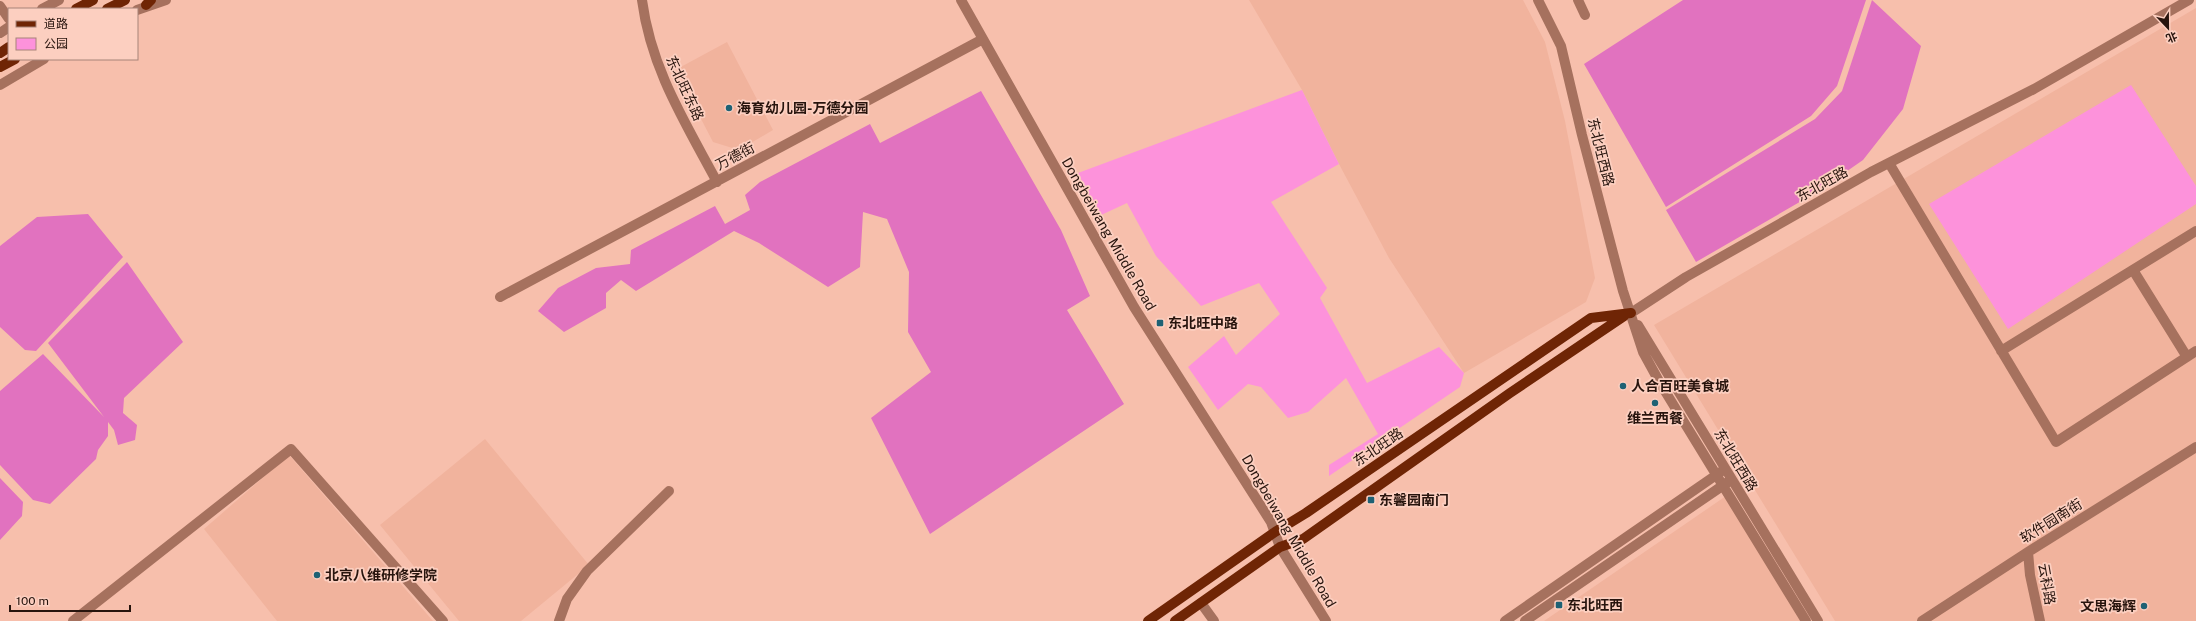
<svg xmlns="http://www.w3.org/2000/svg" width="2196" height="621" font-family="'Public Sans','Noto Sans SC',sans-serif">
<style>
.built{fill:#f1b39d}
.green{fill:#fd92db}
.forest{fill:#e172bf}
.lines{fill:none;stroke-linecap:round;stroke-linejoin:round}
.minor{stroke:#a6715e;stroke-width:10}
.major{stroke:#6f2505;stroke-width:10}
.poi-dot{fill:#1e6174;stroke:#fccfc0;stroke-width:1.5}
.labels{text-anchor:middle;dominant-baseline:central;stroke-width:3.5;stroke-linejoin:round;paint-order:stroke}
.street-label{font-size:14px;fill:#27140d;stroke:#fccfc0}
.poi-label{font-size:14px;font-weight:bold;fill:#27140d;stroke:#fccfc0;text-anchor:start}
</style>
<rect width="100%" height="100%" fill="#f7bfac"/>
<path class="built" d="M1249,0H1523L1545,42L1565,121L1595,278L1586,302L1464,373L1389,258L1339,164L1302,90Z
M2196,8V621H1835L1654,325Z
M727,42L773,130L739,150L713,142L684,86L677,69Z
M485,439L589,565L521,621H459L380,525Z
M289,455L433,621H277L204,529Z
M1726,496L1802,621H1544Z"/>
<path class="green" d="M2131,85L2196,186V204L2008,329L1929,204Z
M1302,90L1339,164L1271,202L1327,288L1320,298L1367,383L1439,347L1464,373L1460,387L1329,476V465L1378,434L1346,378L1308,412L1288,418L1261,387L1248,384L1218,410L1188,367L1224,336L1236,355L1280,314L1259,283L1201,306L1156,256L1127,203L1099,216L1078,173Z"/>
<path class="forest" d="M1683,0H1866L1837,86L1811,116L1666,207L1584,64Z
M1872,0L1921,46L1903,109L1863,160L1817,192L1696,262L1666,210L1815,119L1842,91Z
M981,91L1061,230L1090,296L1067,310L1124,404L930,534L871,418L931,372L908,332L909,272L887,219L863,212L860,267L828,287L759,243L734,231L636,291L621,280L606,293V308L564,332L538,311L558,288L596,268L630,264L631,250L715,206L725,224L750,210L745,195L760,182L870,124L880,143Z
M88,214L123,257L36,351L25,350L0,327V246L37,217Z
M127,262L183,342L124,398L123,413L137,425L135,440L118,445L114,430L108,422V436L98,450L96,459L50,504L33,500L0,465V391L43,354L104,417L48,343Z
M0,478L23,502L22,516L0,540Z"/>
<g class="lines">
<path class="minor" d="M642,0C651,69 685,122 717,182
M961,0L1134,307L1271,522L1280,547L1326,621
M1538,0L1561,46L1582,135L1623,291L1643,352L1660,383L1806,621
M1578,0L1585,15
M0,6L9,19
M42,9L59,0
M137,10L166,0
M0,33L9,27
M0,85L44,59
M1889,163L2056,442L2196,351
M2133,270L2187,357
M500,297L983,39
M1631,313L1686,277L1871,172L2034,89L2189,0
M1638,325L1818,621
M2001,351L2196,231
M2028,552L2030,575L2040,621
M1201,603L1214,621
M73,621L291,449L443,621
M559,621L567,599L587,571L669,491
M1505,621L1722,471
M1525,621L1728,482
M1922,621L2028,552L2196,447"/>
<path class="major" d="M146,5L151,0
M76,9L93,0
M107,9L125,0
M0,53L9,47
M0,67L15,59
M1148,621L1275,532L1306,513L1591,318L1631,313
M1175,621L1280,547L1303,539L1510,393L1624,316"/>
</g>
<g class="poi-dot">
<circle cx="729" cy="108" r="4"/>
<rect x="1156" y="319" width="8" height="8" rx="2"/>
<circle cx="1623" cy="386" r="4"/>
<circle cx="1655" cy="403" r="4"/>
<rect x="1367" y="496" width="8" height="8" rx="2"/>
<circle cx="317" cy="575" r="4"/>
<rect x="1555" y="601" width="8" height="8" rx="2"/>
<circle cx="2144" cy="606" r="4"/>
</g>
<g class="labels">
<g class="street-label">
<text transform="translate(685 88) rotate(65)">东北旺东路</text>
<text transform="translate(1601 152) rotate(76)">东北旺西路</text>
<text transform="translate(735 156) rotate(-28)">万德街</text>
<text transform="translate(1822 184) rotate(-29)">东北旺路</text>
<text transform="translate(1109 234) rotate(60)">Dongbeiwang Middle Road</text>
<text transform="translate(1378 447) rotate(-34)">东北旺路</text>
<text transform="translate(1736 460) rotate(59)">东北旺西路</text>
<text transform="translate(2051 521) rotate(-32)">软件园南街</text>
<text transform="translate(1289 531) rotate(60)">Dongbeiwang Middle Road</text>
<text transform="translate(2047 584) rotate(80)">云科路</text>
</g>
<g class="poi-label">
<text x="737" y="108">海育幼儿园-万德分园</text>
<text x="1168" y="323">东北旺中路</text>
<text x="1631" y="386">人合百旺美食城</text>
<text x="1655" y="418" text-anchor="middle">维兰西餐</text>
<text x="1379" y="500">东馨园南门</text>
<text x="325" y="575">北京八维研修学院</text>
<text x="1567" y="605">东北旺西</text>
<text x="2136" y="606" text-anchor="end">文思海辉</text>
</g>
</g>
<rect x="8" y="8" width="130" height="52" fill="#fccfc0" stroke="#a78478"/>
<rect x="16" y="21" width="20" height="6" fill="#6f2505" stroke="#a78478"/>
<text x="44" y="28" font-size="12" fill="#27140d">道路</text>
<rect x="16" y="38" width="20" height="12" fill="#fd92db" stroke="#a78478"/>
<text x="44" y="48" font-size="12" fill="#27140d">公园</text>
<g transform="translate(2168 28) rotate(158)" stroke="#fccfc0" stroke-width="3" paint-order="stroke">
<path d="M0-3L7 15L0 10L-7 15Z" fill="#27140d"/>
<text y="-6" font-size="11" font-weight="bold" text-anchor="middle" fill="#27140d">北</text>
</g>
<path d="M10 605v6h120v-6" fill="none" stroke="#27140d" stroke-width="2"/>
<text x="16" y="605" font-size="12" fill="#27140d" stroke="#fccfc0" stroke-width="3" paint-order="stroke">100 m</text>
</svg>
